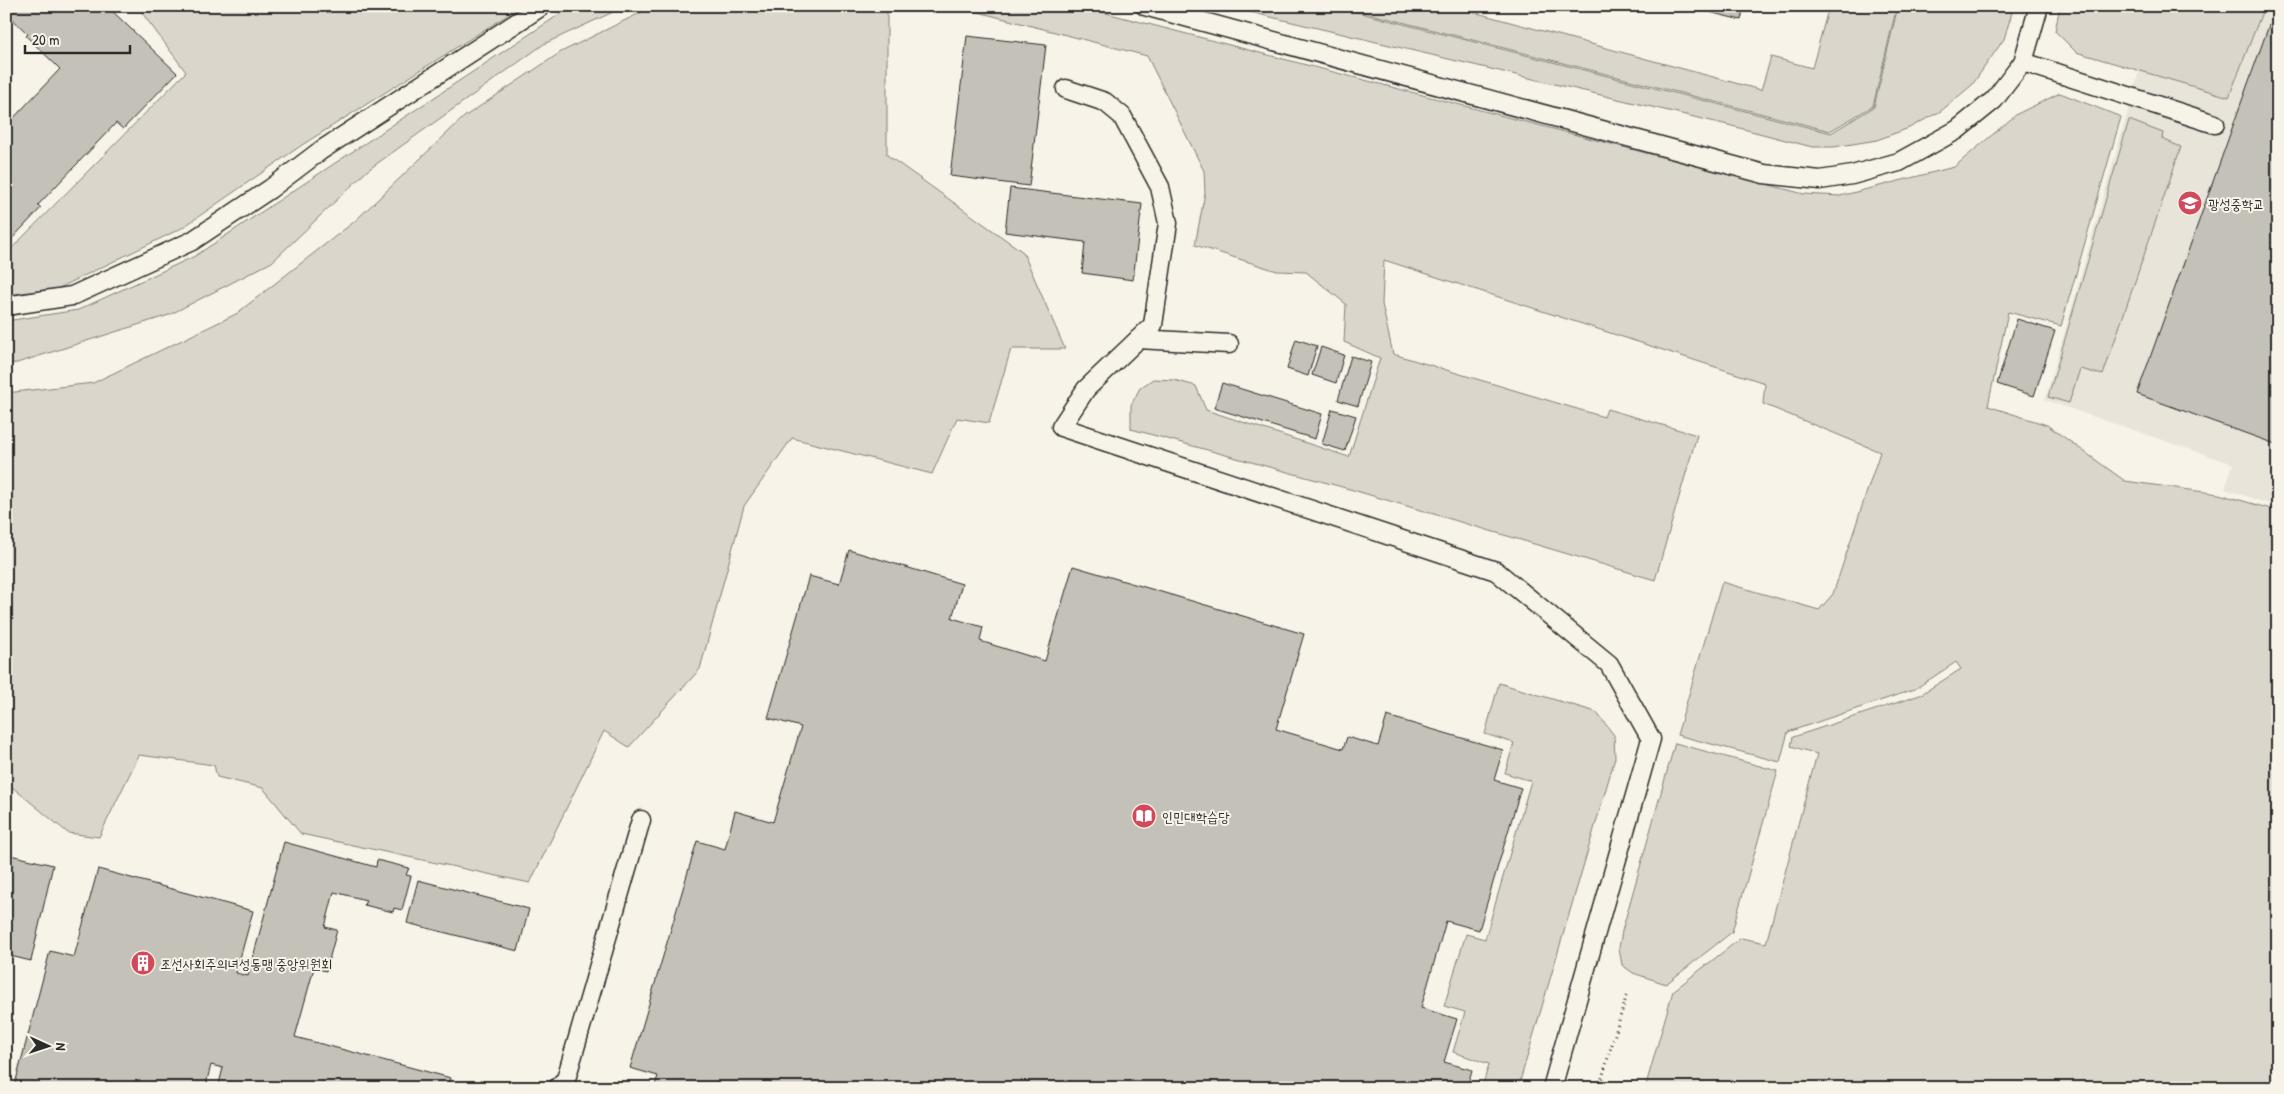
<svg xmlns="http://www.w3.org/2000/svg" width="2284" height="1094" font-family="'Patrick Hand','Poor Story',sans-serif">
<style>
.built{fill:#e8e4da}
.green{fill:#dad6cc;stroke:#82807c}
.building{fill:#c4c1b9;stroke:#2b2b2b}
.lines{fill:none;stroke-linecap:round;stroke-linejoin:round}
.service-casing{stroke:#2b2b2b;stroke-width:21}
.path{stroke:#2b2b2b;stroke-width:3;stroke-dasharray:1 4;stroke-linecap:butt}
.service{stroke:#f7f3e8;stroke-width:18}
.labels{text-anchor:middle;dominant-baseline:central;stroke-width:4;stroke-linejoin:round;paint-order:stroke}
.poi-label{font-size:14px;fill:#2b2b2b;stroke:#f7f3e8;text-anchor:start}
</style>
<rect width="100%" height="100%" fill="#f7f3e8"/>
<filter id="ink" filterUnits="userSpaceOnUse"><feTurbulence type="fractalNoise" baseFrequency=".02" numOctaves="2"/><feDisplacementMap in="SourceGraphic" scale="10" xChannelSelector="R" yChannelSelector="G"/><feConvolveMatrix kernelMatrix="1 2 1 2 8 2 1 2 1" color-interpolation-filters="sRGB"/></filter>
<g filter="url(#ink)">
<path class="built" d="M2158,6H2278V507L2225,489L2233,464L2045,400Z"/>
<path class="green" d="M137,6H522L302,145L182,228L59,288L6,295V254L186,72Z
M572,6H626L544,44L368,170L272,262L169,315L17,363L6,364V321L78,310L195,256Z
M660,6H887V155L1023,252L1065,349H1011L989,423L957,418L932,474L792,438L744,506L700,669L629,747L604,731L530,883L301,834L263,788L217,777L214,765L139,755L99,837L68,833L6,782V393L93,383L236,314L355,221L464,117L561,52L650,8Z
M955,6H1079L1804,194L1840,196L1954,167L2017,114L2060,93L2121,117L2061,326L2008,312L1988,406L2047,425L2125,481L2219,494L2278,511V1088H1645L1673,991L1741,938L1766,943L1817,754L1791,746L1793,737L1920,695L1961,669L1956,662L1915,689L1788,732L1780,762L1677,735L1722,582L1819,610L1833,594L1880,452L1763,404L1765,383L1384,260L1382,304L1393,354L1604,417L1607,409L1697,435L1655,580L1353,490L1131,429V405L1140,388L1153,379L1174,380L1196,386L1206,410L1349,457L1380,358L1344,342L1346,304L1306,272L1277,271L1195,245L1205,193L1204,171L1147,56Z
M1224,6H1333L1831,133L1874,107L1898,6H2014L2004,39L1972,85L1941,111L1909,128L1877,140L1834,147H1812L1728,125Z
M1339,6H1451L1761,90L1771,57L1812,68L1829,6H1897L1873,106L1830,131Z
M2060,6H2278V12L2264,7L2229,97L2076,52L2055,31Z
M2129,120L2163,133L2162,139L2181,147L2103,375L2080,369L2069,403L2048,397Z
M1499,683L1596,712L1614,735L1615,758L1518,1088H1482L1489,1064L1453,1052L1465,1012L1444,1006L1466,934L1485,939L1531,781L1505,773L1514,743L1485,734Z
M1675,743L1778,771L1732,932L1666,984L1633,973L1622,965L1619,948L1622,931Z"/>
<path class="building" d="M6,6H107L177,73L123,129L116,123L38,205L41,208L6,245V126L60,69L26,36L28,34L6,13Z
M1685,6H1744L1741,20Z
M2269,25L2278,29V445L2137,394Z
M967,36L1046,45L1029,186L950,176Z
M1010,188L1142,204L1133,280L1082,273L1085,242L1005,232Z
M2017,319L2055,331L2034,396L1997,384Z
M1296,339L1317,346L1308,376L1287,369Z
M1321,347L1344,355L1336,383L1312,375Z
M1351,356L1371,362L1358,406L1338,400Z
M1222,383L1322,414L1315,439L1214,408Z
M1332,409L1356,416L1345,451L1322,444Z
M849,550L962,584L952,618L983,627L980,641L1045,661L1073,566L1304,634L1276,729L1343,749L1347,737L1378,746L1387,716L1503,750L1494,780L1521,788L1479,930L1446,921L1421,1008L1457,1019L1444,1062L1472,1070L1467,1088H654L658,1076L630,1068L697,841L725,849L735,811L773,822L801,727L768,718L809,576L839,584Z
M284,842L376,867L377,860L409,868L406,875L411,876L402,910L394,908L393,912L364,905L366,900L334,892L325,927L337,930L326,971L314,968L295,1037L451,1078L449,1088H218L223,1068L211,1065L205,1088H14L50,951L74,957L98,869L253,911L236,973L248,976Z
M6,854L53,865L31,961L6,955Z
M418,880L529,909L518,951L407,923Z"/>
<g class="lines">
<defs>
<path id="service" d="M1145,6L1764,174L1820,180L1852,175L1899,162L1957,130L1994,100L2023,62L2039,6
M2023,62L2215,124
M1066,89L1105,102L1122,116L1160,187L1168,223L1153,325L1086,389L1061,427L1496,571L1609,664L1651,739L1552,1088
M6,306L72,296L192,241L270,189L320,151L542,6
M1138,339L1229,344
M557,1088L566,1079L641,820"/>
</defs>
<use href="#service" class="service-casing"/>
<path class="path" d="M1599,1088L1627,994"/>
<use href="#service" class="service"/>
</g>
</g>
<defs>
<symbol id="school-disc" viewBox="-11 -11 22 22"><circle r="9.5" fill="#d1495b" stroke="#f7f3e8"/><path d="M0-5L7-2L0 1L-7-2ZM-4 1L0 2.5L4 1V4Q0 6-4 4Z" fill="#fff"/></symbol>
<symbol id="library-disc" viewBox="-11 -11 22 22"><circle r="9.5" fill="#d1495b" stroke="#f7f3e8"/><path d="M-6-4Q-3-5.5-.7-3.5V5Q-3 3-6 4ZM6-4Q3-5.5 .7-3.5V5Q3 3 6 4Z" fill="#fff"/></symbol>
<symbol id="building-disc" viewBox="-11 -11 22 22"><circle r="9.5" fill="#d1495b" stroke="#f7f3e8"/><path d="M-4-6H4V6H1V3H-1V6H-4ZM-2.5-4.3h1.7v1.8h-1.7ZM.8-4.3h1.7v1.8H.8ZM-2.5-1h1.7V.8h-1.7ZM.8-1h1.7V.8H.8Z" fill="#fff"/></symbol>
</defs>
<g fill-rule="evenodd">
<use href="#school-disc" x="2176" y="189" width="28" height="28"/>
<use href="#library-disc" x="1130" y="802" width="28" height="28"/>
<use href="#building-disc" x="129" y="949" width="28" height="28"/>
</g>
<g class="labels">
<g class="poi-label">
<text x="2208" y="203">광성중학교</text>
<text x="1162" y="816">인민대학습당</text>
<text x="160" y="963">조선사회주의녀성동맹 중앙위원회</text>
</g>
</g>
<rect width="2284" height="1094" fill="none" stroke="#f7f3e8" stroke-width="25"/>
<rect x="12" y="12" width="2259" height="1069" fill="none" stroke="#2b2b2b" stroke-width="2" filter="url(#ink)"/>
<g transform="translate(48 1046) rotate(93)" stroke="#f7f3e8" stroke-width="4" paint-order="stroke">
<path d="M0-4L9 19L0 12L-9 19Z" fill="#2b2b2b"/>
<text y="-8" font-size="14" font-weight="bold" text-anchor="middle" fill="#2b2b2b">N</text>
</g>
<path d="M25 45v8h105v-8" fill="none" stroke="#2b2b2b" stroke-width="2.5"/>
<text x="32" y="45" font-size="15" fill="#2b2b2b" stroke="#f7f3e8" stroke-width="4" paint-order="stroke">20 m</text>
</svg>
